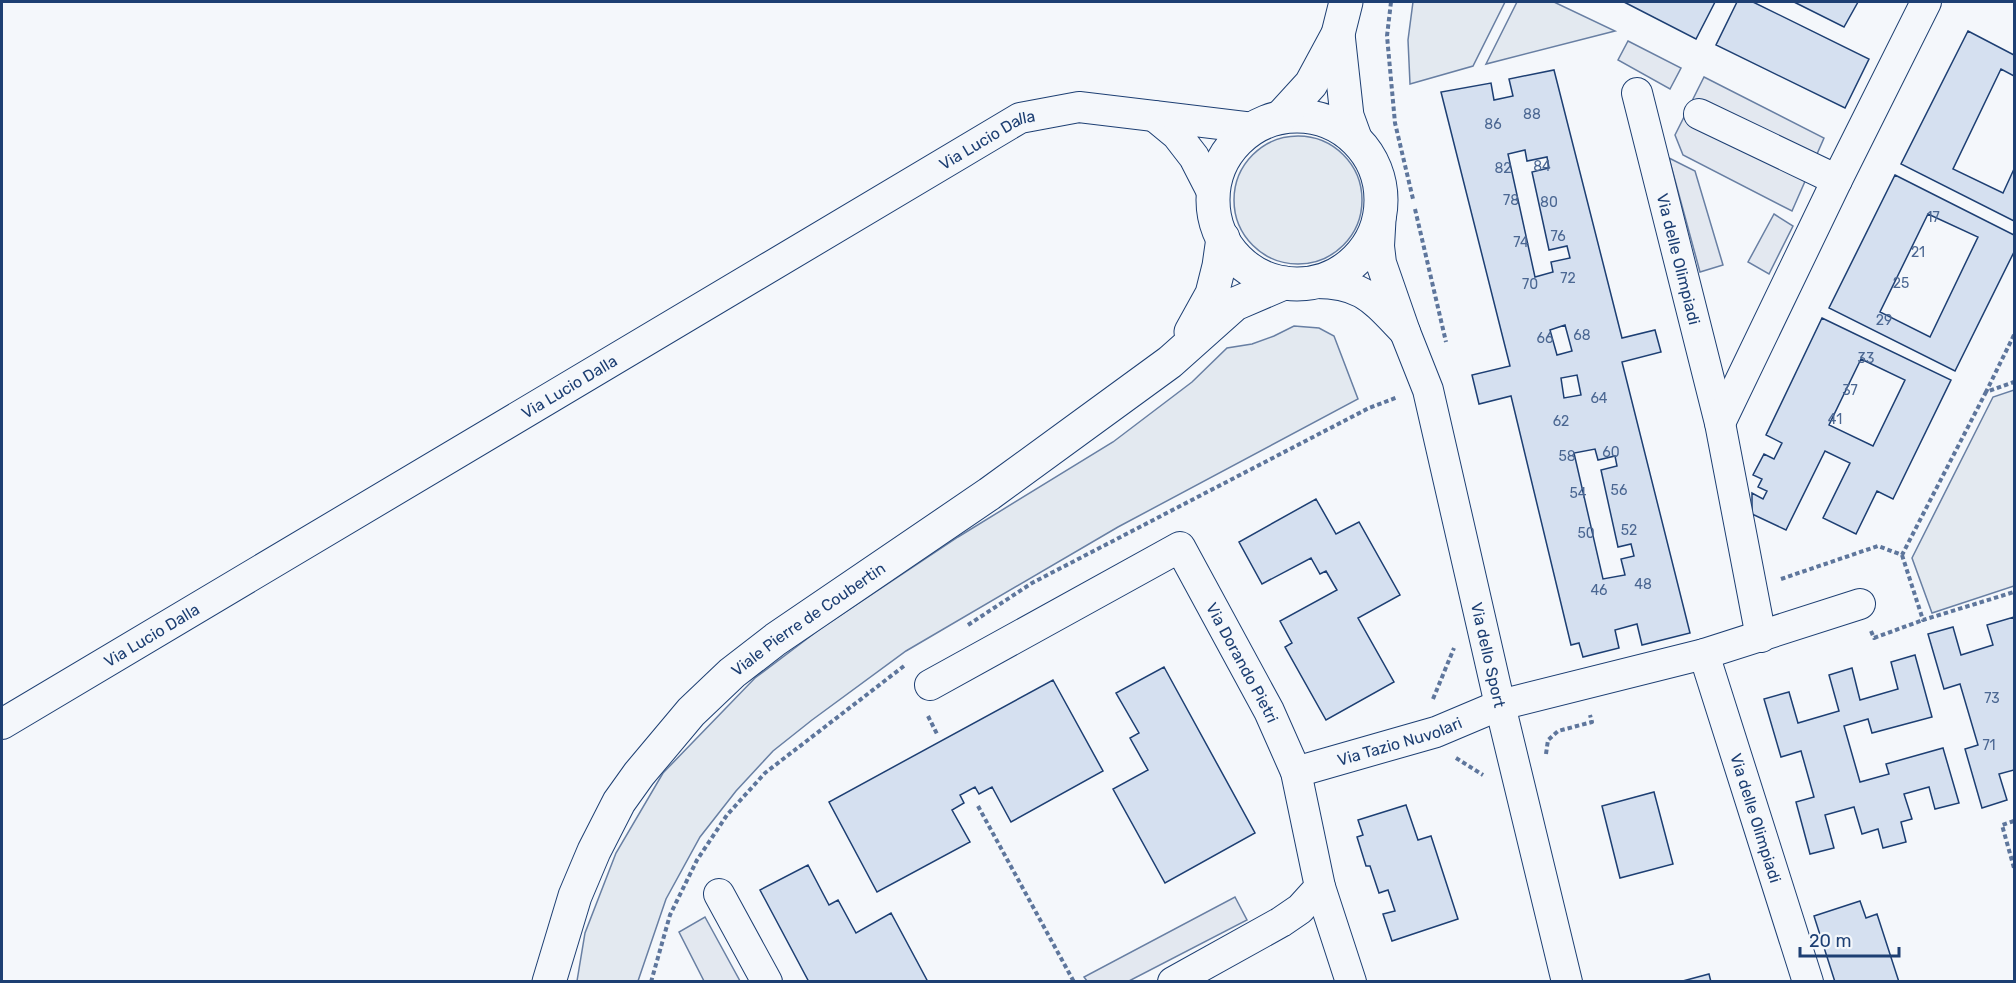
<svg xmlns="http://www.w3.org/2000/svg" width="2016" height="983" font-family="Rubik,sans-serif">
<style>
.green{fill:#e3e9f0;stroke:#687fa3;stroke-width:1.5}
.parking{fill:#e3e8f0;stroke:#687fa3;stroke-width:1.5}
.building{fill:#d5e0f0;stroke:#1d3f73;stroke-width:1.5;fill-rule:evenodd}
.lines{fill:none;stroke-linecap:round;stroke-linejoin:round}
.street-casing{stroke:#1d3f73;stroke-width:32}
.secondary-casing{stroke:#1d3f73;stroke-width:35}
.path{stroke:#5e769c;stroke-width:4;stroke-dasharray:4.5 3;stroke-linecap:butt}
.street{stroke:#f4f7fb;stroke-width:30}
.secondary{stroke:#f4f7fb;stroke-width:33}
.labels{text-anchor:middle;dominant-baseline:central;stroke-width:4.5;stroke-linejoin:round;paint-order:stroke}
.number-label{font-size:14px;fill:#4b6792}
.street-label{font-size:16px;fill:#1d3f73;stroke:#f4f7fb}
</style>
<rect width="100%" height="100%" fill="#f4f7fb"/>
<path class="green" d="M1413,2H1505L1473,66L1410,84L1408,40Z
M1517,2H1554L1615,31L1486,64Z
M1234 200a64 64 0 1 1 128 0a64 64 0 1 1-128 0Z
M1294,326L1319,328L1334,336L1358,399L1118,527L906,651L812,720L773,751L736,791L700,837L666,899L638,981H577L585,933L616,853L663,773L755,678L820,629L958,537L1113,442L1192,382L1227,348L1252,344L1274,336Z
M2014,390V586L1932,613L1912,558L1993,397Z"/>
<path class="parking" d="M1628,41L1681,68L1670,89L1618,60Z
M1704,77L1824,138L1792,211L1683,155L1675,135Z
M1669,158L1695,171L1723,265L1700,272Z
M1774,214L1793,226L1769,274L1748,262Z
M1235,897L1247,920L1129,981H1087L1084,977Z
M705,917L740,981H704L679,932Z"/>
<path class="building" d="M1624,2H1715L1696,39Z
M1737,2H1753L1869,59L1845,108L1716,45Z
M1794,2H1858L1844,27Z
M1968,31L2014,55V76L2001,69L1953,169L2003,193L2014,169V221L1901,164Z
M1554,70L1622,338L1655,330L1661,352L1622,362L1690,633L1642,645L1637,624L1615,630L1619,648L1583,657L1579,643L1571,645L1511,396L1479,404L1472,375L1510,366L1441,92L1491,83L1494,100L1513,96L1509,79ZM1525,150L1527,161L1547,157L1549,168L1532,172L1549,250L1567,246L1570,258L1551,262L1553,272L1535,277L1508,154ZM1565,325L1572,351L1557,355L1550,330ZM1577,375L1581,395L1564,398L1561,378ZM1595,449L1598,460L1615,456L1617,466L1601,470L1618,547L1631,544L1634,556L1621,559L1625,575L1603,579L1574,453Z
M1895,175L2014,235V252L1955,371L1829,308ZM1928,214L1978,237L1930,337L1880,312Z
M1822,318L1951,380L1893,499L1877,491L1856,534L1823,518L1850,463L1825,451L1786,530L1752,514V493L1763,499L1767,491L1758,487L1762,479L1753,475L1764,454L1774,459L1782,443L1766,435ZM1861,359L1905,380L1873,446L1829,425Z
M1316,499L1336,534L1359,522L1400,595L1358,618L1394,682L1326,720L1285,647L1292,643L1280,621L1337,590L1326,571L1320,574L1311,558L1262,584L1239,542Z
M2014,617V770L1999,774L2007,800L1982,808L1965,749L1978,745L1960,684L1944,689L1928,634L1953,627L1961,655L1993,645L1987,625Z
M1915,655L1932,717L1872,733L1868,719L1844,726L1860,782L1889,774L1886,764L1943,748L1959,803L1935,809L1929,787L1904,794L1912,819L1901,822L1906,842L1883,848L1878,829L1862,834L1854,807L1825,815L1834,848L1810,854L1796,802L1814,797L1801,751L1781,757L1764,699L1789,692L1798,723L1839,711L1829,675L1852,668L1860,700L1898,689L1891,662Z
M1164,667L1255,833L1165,883L1113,789L1148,770L1130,738L1139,733L1116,693Z
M1053,680L1103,771L1011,822L992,787L979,794L975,787L960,795L964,803L952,810L970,842L877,892L829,802Z
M1654,792L1673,864L1620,878L1602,806Z
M1406,805L1418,840L1431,836L1458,919L1392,941L1383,914L1395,911L1388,890L1379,893L1370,866H1366L1357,837L1363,835L1358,820Z
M808,865L829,905L838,900L856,933L891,913L928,982H809L760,890Z
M1860,901L1866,918L1877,914L1899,982H1835L1814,916Z
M1709,974L1711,982H1679Z"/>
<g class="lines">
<defs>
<g id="street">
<path id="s1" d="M1637,93L1720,423L1761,637"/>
<path d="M1699,114L1837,180"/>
<path d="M1213,194L1194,157L1177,135L1154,116L1253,128"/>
<path d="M1313,283C1362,282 1374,300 1405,332L1381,263L1379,246L1381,211"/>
<path id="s2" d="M1405,332L1428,390L1500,705L1567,982"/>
<path d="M1720,423L1837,180L1926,2"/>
<path id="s3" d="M1704,654L1808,982"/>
<path id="s4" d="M930,685L1180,547L1269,711L1296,772L1320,887L1300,909L1281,922L1173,982"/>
<path id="s5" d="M2,724L1020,118L1079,107L1154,116"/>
<path id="s6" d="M1296,772L1436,732L1500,705L1704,654L1860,604"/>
<path d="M1320,887L1351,982"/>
<path d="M719,894L767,982"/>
</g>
<g id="secondary">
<path d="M1338,34L1347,116L1355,138"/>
<circle cx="1297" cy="200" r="84"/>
<path d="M1281,117L1311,84L1338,34L1346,2"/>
<path d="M1191,332L1212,294L1219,266L1223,238"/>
<path id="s7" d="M549,982L575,896L594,851L619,802L639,774L691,712L732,673L776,639L989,494L1170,362L1235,304L1284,283"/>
</g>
</defs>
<use href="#street" class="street-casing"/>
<use href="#secondary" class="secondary-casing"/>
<path class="path" d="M1391,2L1387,36L1395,123L1413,199
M1415,209L1446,342
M2014,335L1986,392L2014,382
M1902,555L1923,620L2014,592
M1781,579L1878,546L1902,555L1986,392
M968,625L1032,583L1369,408L1398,397
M1871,631L1874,638L1923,620
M1433,699L1454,648
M928,716L937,734
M1546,754L1548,740L1558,731L1592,722L1590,715
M1456,758L1483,775
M978,806L1074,982
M2014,821L2002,825L2014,868
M651,982L670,915L697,860L727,815L765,773L904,666"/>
<use href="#street" class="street"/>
<use href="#secondary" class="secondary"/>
</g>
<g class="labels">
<g class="number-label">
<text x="1532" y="114">88</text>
<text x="1493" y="124">86</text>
<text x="1542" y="166">84</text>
<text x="1503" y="168">82</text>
<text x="1511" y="200">78</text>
<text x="1549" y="202">80</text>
<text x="1933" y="217">17</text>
<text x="1558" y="236">76</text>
<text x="1521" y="242">74</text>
<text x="1918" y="252">21</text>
<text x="1568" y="278">72</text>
<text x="1901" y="283">25</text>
<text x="1530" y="284">70</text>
<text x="1884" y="320">29</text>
<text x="1582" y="335">68</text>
<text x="1545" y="338">66</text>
<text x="1866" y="358">33</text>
<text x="1850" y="390">37</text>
<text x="1599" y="398">64</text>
<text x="1835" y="419">41</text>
<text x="1561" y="421">62</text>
<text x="1611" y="452">60</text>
<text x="1567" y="456">58</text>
<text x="1619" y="490">56</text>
<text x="1578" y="493">54</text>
<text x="1629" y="530">52</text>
<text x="1586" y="533">50</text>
<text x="1643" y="584">48</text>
<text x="1599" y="590">46</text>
<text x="1992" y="698">73</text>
<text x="1989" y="745">71</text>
</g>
<g class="street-label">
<text stroke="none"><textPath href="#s5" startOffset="1146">Via Lucio Dalla</textPath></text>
<text stroke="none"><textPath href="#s1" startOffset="171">Via delle Olimpiadi</textPath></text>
<text stroke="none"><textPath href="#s5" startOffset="660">Via Lucio Dalla</textPath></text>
<text stroke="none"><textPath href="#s7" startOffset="459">Viale Pierre de Coubertin</textPath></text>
<text stroke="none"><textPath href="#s5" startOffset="174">Via Lucio Dalla</textPath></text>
<text stroke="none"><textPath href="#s2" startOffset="334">Via dello Sport</textPath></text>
<text stroke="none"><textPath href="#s4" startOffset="417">Via Dorando Pietri</textPath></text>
<text stroke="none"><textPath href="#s6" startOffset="108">Via Tazio Nuvolari</textPath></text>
<text stroke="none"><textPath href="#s3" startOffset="172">Via delle Olimpiadi</textPath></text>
</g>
</g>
<rect width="2016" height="983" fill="none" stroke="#1d3f73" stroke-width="6"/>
<path d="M1800 947v9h99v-9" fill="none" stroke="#1d3f73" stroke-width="3"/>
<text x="1809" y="947" font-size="18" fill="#1d3f73" stroke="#f4f7fb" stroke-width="4.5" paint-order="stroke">20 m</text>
</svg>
